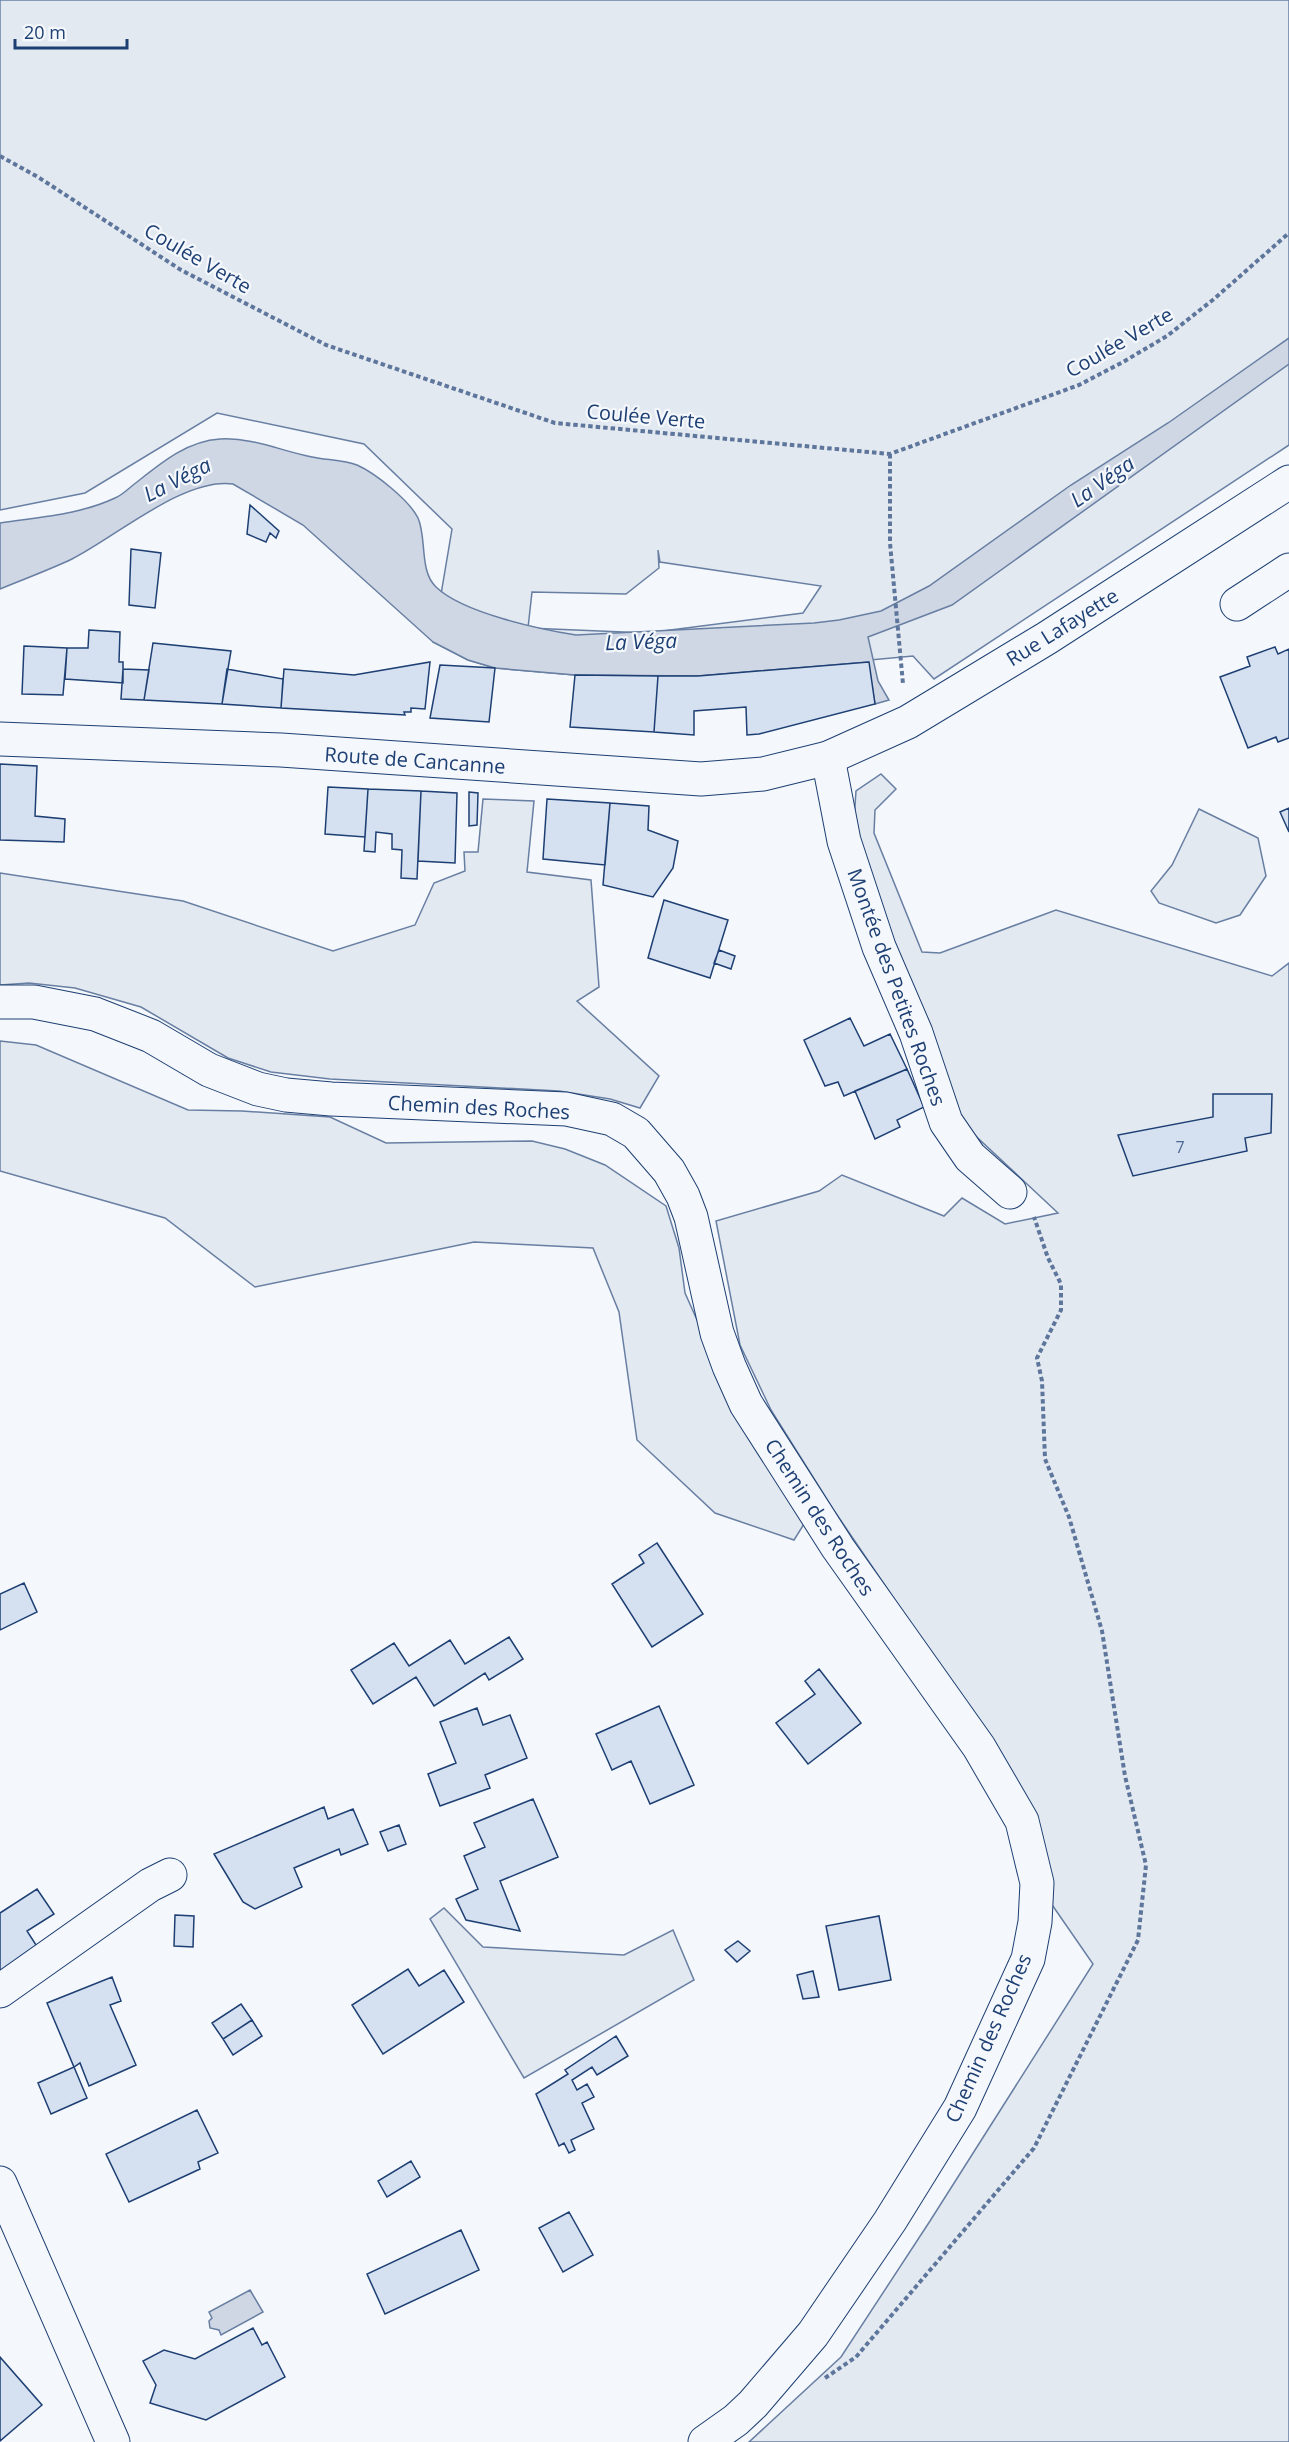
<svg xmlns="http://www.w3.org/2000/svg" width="1289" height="2442" font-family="'Open Sans',sans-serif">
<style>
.green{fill:#e3e9f0;stroke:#687fa3;stroke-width:1.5;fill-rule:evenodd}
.water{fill:#cfd7e4;stroke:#687fa3;stroke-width:1.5}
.building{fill:#d5e0f0;stroke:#1d3f73;stroke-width:1.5}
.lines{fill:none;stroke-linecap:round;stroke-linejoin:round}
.minor-casing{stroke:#1d3f73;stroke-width:35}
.major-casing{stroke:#1d3f73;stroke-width:35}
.path{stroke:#5e769c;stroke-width:4;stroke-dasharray:4.5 3;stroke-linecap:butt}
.minor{stroke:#f4f7fb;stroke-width:33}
.major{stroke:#f4f7fb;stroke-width:33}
.labels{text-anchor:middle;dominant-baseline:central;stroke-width:4.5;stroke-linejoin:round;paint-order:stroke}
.number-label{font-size:16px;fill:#4b6792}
.street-label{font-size:20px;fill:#1d3f73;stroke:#f4f7fb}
.water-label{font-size:21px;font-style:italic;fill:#1d3f73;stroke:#f4f7fb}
</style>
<rect width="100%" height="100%" fill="#f4f7fb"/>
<path class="green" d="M0,0H1289V445L934,679L913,656L698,676L575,675L495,668L468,660L433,642L452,529L364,444L217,413L85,493L0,510ZM658,550L660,562L821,586L803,613L647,633L528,628L532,592L626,594L659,568Z
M881,774L896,789L875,810L874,833L922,952L940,953L1056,910L1272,976L1289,963V2442H749L841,2357L930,2221L1093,1964L1037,1883L914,1628L833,1509L771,1410L740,1345L716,1221L819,1191L842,1175L944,1216L962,1198L1005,1224L1058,1213L966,1127L939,1081L852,850L856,791Z
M483,799L534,801L527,872L591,880L599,987L577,1001L659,1076L640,1108L610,1099L559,1091L330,1079L271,1072L228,1058L141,1007L75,988L29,983L0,985V873L183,901L333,951L415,925L434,883L465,871L464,852H478Z
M1199,809L1258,838L1266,876L1240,915L1216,923L1159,903L1151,891L1172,865Z
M0,1041L36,1045L188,1110L242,1111L330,1117L386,1143L532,1141L565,1149L605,1165L666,1206L679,1248L685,1293L740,1416L804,1524L794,1540L715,1513L637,1440L619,1312L593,1248L474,1242L255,1287L165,1218L0,1171Z
M444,1908L483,1947L624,1955L673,1930L694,1980L524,2078L430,1919Z"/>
<path class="water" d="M1289,338V364L952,605L868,637L878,681L889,700L875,704L868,662L698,676L575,675L495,668L468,660L433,642L303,525L233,484C184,477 116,537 72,559C49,570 24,579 0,589V523C38,517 79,515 115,498C123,495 130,487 137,482C161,463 187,441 220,439C252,437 281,451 312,457C326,460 344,460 357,465C375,473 409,500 418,518C427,538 419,571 436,587C463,613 539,629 576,635L814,623L839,620L881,611L929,586L1071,485L1168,423Z
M250,2290L263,2312L221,2335L219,2330L210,2328L209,2321L212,2318L209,2312Z"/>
<path class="building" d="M250,505L279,531L276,538L270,533L266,542L247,534Z
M131,549L161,553L155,608L129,605Z
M89,630L120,632L119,662H123V683L65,679L67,648H88Z
M153,643L231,651L222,704L144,700Z
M24,646L67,648L63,695L22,694Z
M1275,647L1278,654L1289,649V738L1278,742L1276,737L1248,748L1220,677L1250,666L1247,657Z
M430,662L425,709L411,708V712H404L405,715L281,708L284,669L354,675Z
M869,662L875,704L759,734L747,735L746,707L694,711V735L654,732L658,676H698Z
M440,665L495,668L489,722L430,718Z
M123,669L149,670L144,700L121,699Z
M227,669L283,679L281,708L222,704Z
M575,675L658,676L654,732L570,727Z
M0,764L37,766L35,816L65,819L64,842L0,840Z
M328,787L368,789L365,837L325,834Z
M368,789L421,791L417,879L401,878L402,850L392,849V834L376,832L375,852L364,851Z
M421,791L457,793L455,863L418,861Z
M469,792L478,793L477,825L469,826Z
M547,799L610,803L605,865L543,859Z
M610,803L649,806L648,830L678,841L673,868L653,897L603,885Z
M1289,808V832L1280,812Z
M664,900L728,920L710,978L648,958Z
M719,950L735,956L731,969L714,963Z
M850,1018L864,1046L890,1034L907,1069L844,1096L838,1082L825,1086L804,1040Z
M907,1069L924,1107L897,1120L900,1127L875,1139L855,1091Z
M1213,1094H1272L1271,1133L1245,1138L1247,1151L1133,1176L1118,1135L1213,1117Z
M657,1543L703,1614L652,1647L612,1584L644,1563L639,1555Z
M24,1583L37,1612L0,1630V1594Z
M509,1637L523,1659L489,1680L485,1673L434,1706L416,1677L373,1704L351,1670L394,1643L409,1666L450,1640L465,1664Z
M819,1669L861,1723L808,1764L776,1723L815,1694L805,1681Z
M659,1706L694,1785L650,1804L631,1761L612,1770L596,1734Z
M477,1708L483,1725L510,1715L527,1758L485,1775L490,1788L440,1806L428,1774L456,1763L440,1722Z
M533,1799L558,1857L500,1881L520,1931L466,1920L456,1899L478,1889L464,1856L485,1847L474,1823Z
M324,1807L328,1819L353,1809L368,1844L341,1855L339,1849L294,1868L302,1887L255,1909L243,1902L214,1854Z
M399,1825L406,1844L388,1851L380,1832Z
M37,1889L54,1914L27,1931L38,1948L0,1974V1913Z
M175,1915L194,1916L193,1947L174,1946Z
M879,1916L891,1980L839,1990L826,1926Z
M738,1941L750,1951L737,1962L725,1950Z
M408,1969L419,1986L444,1970L464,2002L383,2054L352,2005Z
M813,1971L819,1997L803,1999L797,1975Z
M112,1977L121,2001L110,2005L136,2065L89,2086L80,2063L74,2067L47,2003Z
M241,2004L252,2020L223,2039L212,2023Z
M252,2020L262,2036L233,2055L223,2039Z
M616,2036L628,2056L597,2075L592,2067L572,2080L577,2090L587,2084L594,2097L582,2103L594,2129L571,2140L575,2150L569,2153L564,2143L559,2146L536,2094L568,2074L565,2070Z
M74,2067L87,2098L51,2114L38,2083Z
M197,2110L218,2153L198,2162L200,2169L129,2202L106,2154Z
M411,2161L420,2177L387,2197L378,2181Z
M569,2212L593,2255L563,2272L539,2228Z
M461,2230L479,2270L385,2314L367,2274Z
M253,2328L262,2345L267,2342L285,2377L206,2420L150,2403L156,2385L143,2361L164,2350L195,2359Z
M0,2357L42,2405L0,2441Z"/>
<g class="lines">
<defs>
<path id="minor" d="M1237,604L1289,570
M828,758L844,841L879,947L916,1033L946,1122L970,1157L1010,1192
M0,1002H34L95,1014L151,1036L209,1070L258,1089L286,1095L331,1099L566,1109L612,1119L636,1133L669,1171L683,1196L691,1217L717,1333L729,1366L746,1404L838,1548L979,1747L1022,1821L1037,1883L1035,1922L1028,1959L960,2108L890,2221L813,2334L753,2404L736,2420L705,2442
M0,1991L150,1885L170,1875
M0,2183L113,2442"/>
<path id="major" d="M0,739L281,750L701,779L763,774L828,758L908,722L1047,638L1289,482"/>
</defs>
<use href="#minor" class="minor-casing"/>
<use href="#major" class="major-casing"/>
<path class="path" d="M0,156L38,177L181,270L326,345L555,423L890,454L1079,385L1123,362L1167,336L1214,299L1289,233
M890,454V543L903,684
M825,2378L856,2357L1034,2148L1138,1940L1146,1865L1125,1776L1102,1631L1069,1517L1045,1459L1042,1381L1037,1358L1061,1310V1284L1048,1258L1034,1217"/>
<use href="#minor" class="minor"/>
<use href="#major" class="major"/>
</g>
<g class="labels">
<g class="number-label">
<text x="1180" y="1147">7</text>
</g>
<g class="street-label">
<text transform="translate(198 258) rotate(30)">Coulée Verte</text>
<text transform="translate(1119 342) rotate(-30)">Coulée Verte</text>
<text transform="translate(646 416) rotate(5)">Coulée Verte</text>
<text transform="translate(1062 627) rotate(-32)">Rue Lafayette</text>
<text transform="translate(415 760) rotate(4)">Route de Cancanne</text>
<text transform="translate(897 987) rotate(70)">Montée des Petites Roches</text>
<text transform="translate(479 1107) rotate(3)">Chemin des Roches</text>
<text transform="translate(820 1517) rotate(57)">Chemin des Roches</text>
<text transform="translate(988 2038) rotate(-66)">Chemin des Roches</text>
</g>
<g class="water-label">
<text transform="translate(177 479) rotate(-27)">La Véga</text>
<text transform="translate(1102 481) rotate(-35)">La Véga</text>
<text transform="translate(641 641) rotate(-2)">La Véga</text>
</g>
</g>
<path d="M15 39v9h112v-9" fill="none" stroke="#1d3f73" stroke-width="3"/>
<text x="24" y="39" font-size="18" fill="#1d3f73" stroke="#f4f7fb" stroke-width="4.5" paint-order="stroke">20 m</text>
</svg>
